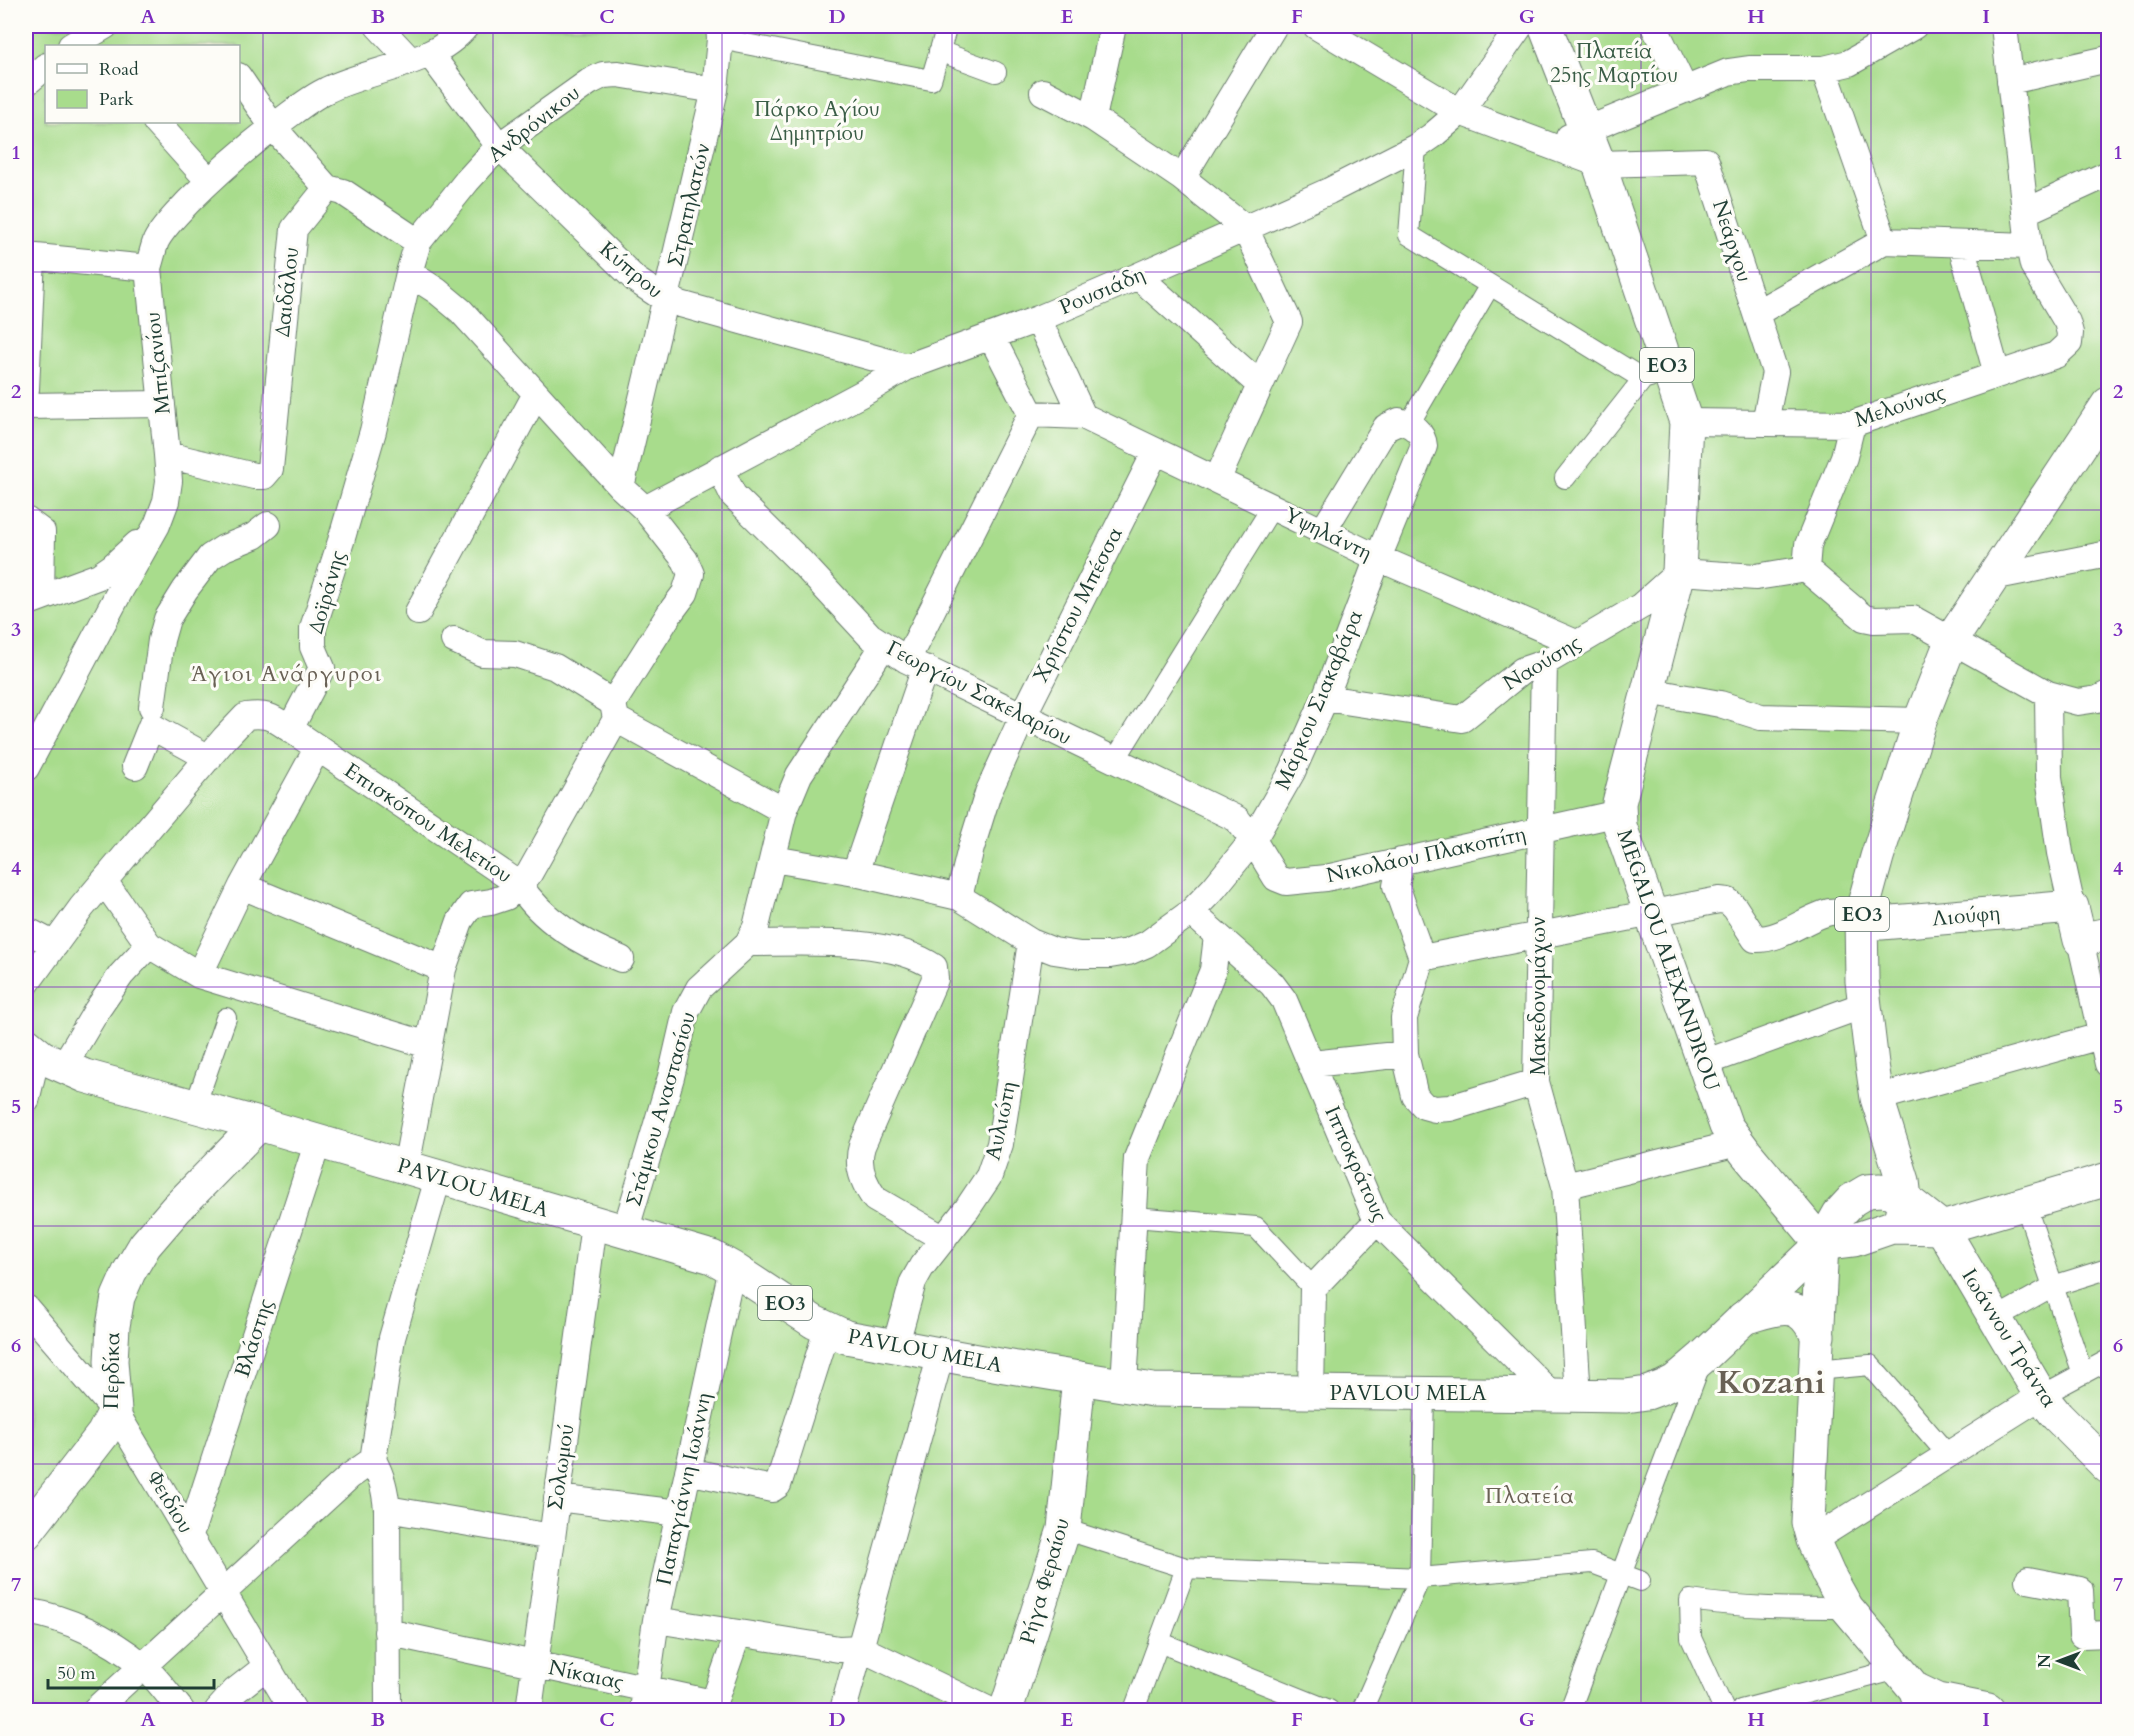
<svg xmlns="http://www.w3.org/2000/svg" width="2134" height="1736" font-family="Cardo,serif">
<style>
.green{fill:#a8dc8c;stroke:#648c60;stroke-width:1.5;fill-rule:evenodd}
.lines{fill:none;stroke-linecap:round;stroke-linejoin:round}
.pedestrian-casing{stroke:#697a6c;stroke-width:22}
.minor-casing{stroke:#697a6c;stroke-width:28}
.tertiary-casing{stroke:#697a6c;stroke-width:35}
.secondary-casing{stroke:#697a6c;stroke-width:35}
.primary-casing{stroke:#697a6c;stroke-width:35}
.pedestrian{stroke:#fff;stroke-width:20}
.minor{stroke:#fff;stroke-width:26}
.tertiary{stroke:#fff;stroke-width:33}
.secondary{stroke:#fff;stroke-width:33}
.primary{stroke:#fff;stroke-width:33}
.grid{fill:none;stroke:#7b2cbf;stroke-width:1.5;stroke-opacity:0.55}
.labels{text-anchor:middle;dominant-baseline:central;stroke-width:6;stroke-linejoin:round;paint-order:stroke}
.shield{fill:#fdfcf7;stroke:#62766e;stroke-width:1.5}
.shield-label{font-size:20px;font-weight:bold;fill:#1f3d34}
.park-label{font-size:21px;fill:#3a5d46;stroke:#fdfcf7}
.street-label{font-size:21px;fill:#1f3d34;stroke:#fdfcf7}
.neighbourhood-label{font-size:22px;letter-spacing:1.5px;fill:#696155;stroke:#fdfcf7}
.town-label{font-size:33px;font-weight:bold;fill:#696155;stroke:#fdfcf7}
.neatline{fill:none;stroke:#7b2cbf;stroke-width:2}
.grid-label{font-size:20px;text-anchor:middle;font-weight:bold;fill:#7b2cbf}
</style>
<rect width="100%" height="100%" fill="#fdfcf7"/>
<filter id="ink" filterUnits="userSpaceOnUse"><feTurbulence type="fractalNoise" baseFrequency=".0167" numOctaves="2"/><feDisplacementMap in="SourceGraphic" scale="12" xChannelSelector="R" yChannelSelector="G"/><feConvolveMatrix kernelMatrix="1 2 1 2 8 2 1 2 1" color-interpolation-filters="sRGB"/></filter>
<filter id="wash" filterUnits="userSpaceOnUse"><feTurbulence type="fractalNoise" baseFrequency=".008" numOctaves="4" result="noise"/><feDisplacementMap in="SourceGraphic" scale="24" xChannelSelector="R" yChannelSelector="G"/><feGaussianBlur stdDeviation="1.35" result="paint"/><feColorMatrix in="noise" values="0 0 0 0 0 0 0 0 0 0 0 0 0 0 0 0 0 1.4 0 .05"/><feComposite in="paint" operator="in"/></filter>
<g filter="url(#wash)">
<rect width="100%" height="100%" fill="#f3ecd5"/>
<path class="green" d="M26,26H2108V1710H26ZM46,46H238V122H46Z"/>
</g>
<g filter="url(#ink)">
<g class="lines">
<defs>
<path id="pedestrian" d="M720,39L931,80L947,26
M939,51L996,72
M1416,147L1409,235L1643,379L1669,371
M1409,424L1490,285
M1565,478L1643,379
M1115,760L1272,507
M195,1106L226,1018
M2025,1204L2083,1374
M1134,1217L1256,1227L1313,1288
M1996,1318L2053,1286L2104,1270
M1816,1370L1870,1365L1948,1455
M2041,1396L2108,1360
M1064,1529L1186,1568L1420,1578L1592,1563L1640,1581
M1159,1642L1329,1710
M1134,1710L1186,1568
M1362,1710L1420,1578L1424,1393
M1570,1710L1700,1365
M1724,1710L1691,1638L1690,1600C1742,1608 1794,1608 1847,1608
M1741,1710L1898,1669"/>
<path id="minor" d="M378,26L410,60
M1316,26L1460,112L1599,164L1706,161L1775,372L1765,423
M1654,26L1685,90
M71,46L105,26
M430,54L499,146L636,280L666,300L907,367
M1824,69L1884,241
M238,76L273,127L327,188
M2010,81L2108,59
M26,83L46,66
M1043,92L1093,118L1182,178L1245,228L1289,322L1217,480
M1093,118L1113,26
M156,122L209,181
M1569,137L1728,72L1749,69H1824L1849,63L1914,26
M1182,178L1274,26
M2025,212L2108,174
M1961,245L1997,374
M26,256L148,268
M1138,276L1260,385
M1756,313L1884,241L2029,246
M1038,319L1083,416
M991,336L1031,414L1083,416L1378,558L1576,643
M26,389L32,257
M26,406L162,404
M1686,422L1852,424L2056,355L2069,343L2070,333L2067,322L2033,265L2029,246L2004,26
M167,455L254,476H264L270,469L294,229L327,188L343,192L418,242
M720,468L733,495L802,563L870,636L907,660L1237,819L1253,840L1276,878L1286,882L1326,878L1619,813
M621,487L715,90L720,39L719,26
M645,509L863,393L907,367L1038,319L1138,276L1329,191L1416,147L1432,136L1460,112L1520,26
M26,520L42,532L41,597
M1806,569L1808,545L1844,457L1852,424
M1992,577L2108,554
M26,603L99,576L112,567L137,544
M418,612L536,394
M454,640L482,653L515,654L555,667L613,703
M907,660L1031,414
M1544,663L1536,1082L1565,1186L1578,1396
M1648,691L1720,704L1761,717L1920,721
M2048,694L2049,777L2060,853L2072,907
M1325,698L1462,719L1523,670L1544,663L1641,606L1679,572L1756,577L1806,569L1864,618L1874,620L1913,619L2048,694L2078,702L2098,699L2108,694
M152,707L161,640L167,619L185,590L210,557L224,548L254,536L268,525
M616,719L784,811
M290,729L322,668L313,647V628L341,541L373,431L409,273L418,242L467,181L499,146L589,82L603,75L618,74L715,90
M135,766L151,726L209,758
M26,768L122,587L157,525L166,501L169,481L167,455L148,268C151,259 153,249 156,241C163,227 177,214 188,202C217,173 248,146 281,121C296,110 310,98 327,90C371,68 434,66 466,26
M773,859L855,873L959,897L1031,942L1054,951L1080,955H1110L1128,952L1147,944L1191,912L1214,888L1253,840L1292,772L1325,698L1378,558L1424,446C1423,432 1411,424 1399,421L1386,427L1323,531
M1401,861L1396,886L1422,958L1404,1018L1405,1054L1415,1096L1424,1106L1435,1109L1450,1108L1536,1082
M855,873L925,668
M104,881L149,945L199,975L428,1045
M242,886L443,969
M959,897L971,848L988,793L1023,716L1156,451
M1191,912L1272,984L1284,1000L1377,1221L1552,1395
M26,930L55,945
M2080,940L2108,1064
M748,943C801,943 889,936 934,967L935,979L862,1146C856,1165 864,1184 875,1199L944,1239
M1422,958L1719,900L1728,901L1735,908L1755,939C1780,940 1800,922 1823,914C1835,909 1849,913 1861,915
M199,975L242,886L317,749
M26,984L82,907L225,738L246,716C268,713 273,718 290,729L519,884C542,921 581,943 621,959
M1704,1063L1864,1005
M1312,1064L1405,1054
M63,1067L97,1010L121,975L149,945
M1877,1098L2108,1034
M26,1101L34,1067
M406,1168L443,969L460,921L471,905L491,902L506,897L529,874L616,719L613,703L670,613L685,593L691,574L685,560L645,509L621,487L461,311L437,291L409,273
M1565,1186L1738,1143
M625,1232L671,1077L686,1012L699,988L748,943L756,927L784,811L799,775L884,645
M26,1308L115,1411L293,1710
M895,1347L913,1282L922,1266L967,1209L989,1176L1000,1144L1031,942
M1124,1385L1137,1158L1213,970L1217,936
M1311,1393L1313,1288L1377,1221
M373,1460L392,1338L438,1178
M373,1460C382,1476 385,1490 387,1509L388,1710
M688,1471L772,1489L778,1485L827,1330
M557,1498L679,1513
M387,1509L552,1537
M190,1535L318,1141
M1813,1540L2041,1396
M2028,1580L2080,1590L2082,1635L2108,1634
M26,1611C68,1618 109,1638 142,1665C157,1678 169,1696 181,1710
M656,1620L839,1649L860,1648L989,1710
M387,1632L703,1701L714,1702L738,1633
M95,1710L350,1476L373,1460
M218,1710L235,1691L267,1666
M529,1710L594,1224
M643,1710L656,1620L732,1268
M843,1710L941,1354"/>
<path id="tertiary" d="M1861,915L1881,923L2072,907L2080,940L2108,934
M1942,1228L2108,1179
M1822,1244L1808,1522L1813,1540L1828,1574L1847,1608L1915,1689L1923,1710
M1743,1318C1759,1314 1785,1302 1800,1313C1808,1318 1813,1328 1818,1336
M26,1533L103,1434L115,1411L111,1361L113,1326L118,1297L129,1272L145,1245L176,1209L259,1124
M1915,1689L1938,1700L1988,1710
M1006,1710L1064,1529L1079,1378"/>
<path id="secondary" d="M1905,1199L1942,1228L2041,1396L2057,1416L2108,1467"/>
<path id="primary" d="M1545,26L1599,164L1686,422L1679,572L1622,791L1619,803L1620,826L1726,1126L1746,1153L1822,1244
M26,1044L42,1057L85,1076L259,1124L712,1257L732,1268L814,1322L846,1337L1005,1366L1153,1390L1626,1396L1647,1393L1663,1387L1675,1381L1703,1357L1822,1244L1839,1214L1852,1200L1867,1191L1880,1190L1895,1192L1905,1199
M1892,1227L1942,1228
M1822,1244L1854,1240L1892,1227L1900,1220L1905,1199L1903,1181L1877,1098L1872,1064L1862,981L1861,915L1877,857L1920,721L1952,639L2108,404"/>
</defs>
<use href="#pedestrian" class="pedestrian-casing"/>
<use href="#minor" class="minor-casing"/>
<use href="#tertiary" class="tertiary-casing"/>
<use href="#secondary" class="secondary-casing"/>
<use href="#primary" class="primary-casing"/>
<use href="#pedestrian" class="pedestrian"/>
<use href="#minor" class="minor"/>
<use href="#tertiary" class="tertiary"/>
<use href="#secondary" class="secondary"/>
<use href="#primary" class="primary"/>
</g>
</g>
<path class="grid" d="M263,26V1710M493,26V1710M722,26V1710M952,26V1710M1182,26V1710M1412,26V1710M1641,26V1710M1871,26V1710M26,272H2108M26,510H2108M26,749H2108M26,987H2108M26,1226H2108M26,1464H2108"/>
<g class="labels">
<g class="shield">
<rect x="1640" y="348" width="54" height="34" rx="4.5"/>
<rect x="1835" y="897" width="54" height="34" rx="4.5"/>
<rect x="758" y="1286" width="54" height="34" rx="4.5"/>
</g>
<g class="shield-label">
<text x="1667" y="365">ΕΟ3</text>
<text x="1862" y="914">ΕΟ3</text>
<text x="785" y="1303">ΕΟ3</text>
</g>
<g class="park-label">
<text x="1614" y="51">Πλατεία<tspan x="1614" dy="24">25ης Μαρτίου</tspan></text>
<text x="817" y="109">Πάρκο Αγίου<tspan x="817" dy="24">Δημητρίου</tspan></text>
</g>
<g class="street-label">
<text transform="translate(534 124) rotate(-38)">Ανδρόνικου</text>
<text transform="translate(689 205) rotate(-77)">Στρατηλατών</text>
<text transform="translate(1732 241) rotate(72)">Νεάρχου</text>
<text transform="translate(631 270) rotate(40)">Κύπρου</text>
<text transform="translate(1102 291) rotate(-23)">Ρουσιάδη</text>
<text transform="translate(287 292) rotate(-84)">Δαιδάλου</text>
<text transform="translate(158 363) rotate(-96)">Μπιζανίου</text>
<text transform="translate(1900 406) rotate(-18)">Μελούνας</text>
<text transform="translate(1328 534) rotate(26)">Υψηλάντη</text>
<text transform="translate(327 592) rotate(-74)">Δοϊράνης</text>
<text transform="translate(1078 605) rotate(-63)">Χρήστου Μπέσσα</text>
<text transform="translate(1542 663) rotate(-31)">Ναούσης</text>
<text transform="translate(979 693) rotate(27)">Γεωργίου Σακελαρίου</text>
<text transform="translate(1319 700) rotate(-67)">Μάρκου Σιακαβάρα</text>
<text transform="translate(428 823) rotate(34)">Επισκόπου Μελετίου</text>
<text transform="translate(1426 855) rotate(-12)">Νικολάου Πλακοπίτη</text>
<text transform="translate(1966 916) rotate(-5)">Λιούφη</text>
<text transform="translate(1668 960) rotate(71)">MEGALOU ALEXANDROU</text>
<text transform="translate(1538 996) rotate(-90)">Μακεδονομάχων</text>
<text transform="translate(661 1109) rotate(-74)">Στάμκου Αναστασίου</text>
<text transform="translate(1001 1121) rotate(-78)">Αυλιώτη</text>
<text transform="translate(1356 1164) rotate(66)">Ιπποκράτους</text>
<text transform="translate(473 1188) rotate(17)">PAVLOU MELA</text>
<text transform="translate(254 1338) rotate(-72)">Βλάστης</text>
<text transform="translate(2009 1338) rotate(58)">Ιωάννου Τράντα</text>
<text transform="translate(925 1351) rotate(11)">PAVLOU MELA</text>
<text transform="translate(112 1371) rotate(-89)">Περδίκα</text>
<text x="1408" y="1393">PAVLOU MELA</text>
<text transform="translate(561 1467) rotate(-82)">Σολωμού</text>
<text transform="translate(684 1489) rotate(-78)">Παπαγιάννη Ιωάννη</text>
<text transform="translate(170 1502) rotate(59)">Φειδίου</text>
<text transform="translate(1045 1581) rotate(-74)">Ρήγα Φεραίου</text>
<text transform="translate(586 1675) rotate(12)">Νίκαιας</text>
</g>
<g class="neighbourhood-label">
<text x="287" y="674">Άγιοι Ανάργυροι</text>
<text x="1530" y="1496">Πλατεία</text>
</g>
<g class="town-label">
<text x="1771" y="1382">Kozani</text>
</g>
</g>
<rect width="2134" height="1736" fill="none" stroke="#fdfcf7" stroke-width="66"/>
<rect x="45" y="45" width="195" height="78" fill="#fdfcf7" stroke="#a4b0a9" stroke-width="1.5"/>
<rect x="57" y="64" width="30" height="9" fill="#ffffff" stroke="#a4b0a9" stroke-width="1.5"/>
<text x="99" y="75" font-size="18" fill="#1f3d34">Road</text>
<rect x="57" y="90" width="30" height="18" fill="#a8dc8c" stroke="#a4b0a9" stroke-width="1.5"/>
<text x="99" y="105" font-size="18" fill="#1f3d34">Park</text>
<g transform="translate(2059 1661) rotate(270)" stroke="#fdfcf7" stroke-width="4.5" paint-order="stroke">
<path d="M0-4.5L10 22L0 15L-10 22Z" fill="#1f3d34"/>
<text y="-9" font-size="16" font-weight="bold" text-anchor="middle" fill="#1f3d34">N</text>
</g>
<path d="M48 1679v9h166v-9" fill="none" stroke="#1f3d34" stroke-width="3"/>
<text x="57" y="1679" font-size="18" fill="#1f3d34" stroke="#fdfcf7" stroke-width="4.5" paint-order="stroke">50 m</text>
<rect x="33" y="33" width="2068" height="1670" class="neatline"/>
<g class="grid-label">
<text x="148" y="23">A</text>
<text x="378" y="23">B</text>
<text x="607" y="23">C</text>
<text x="837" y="23">D</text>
<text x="1067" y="23">E</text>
<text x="1297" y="23">F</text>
<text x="1527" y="23">G</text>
<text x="1756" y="23">H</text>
<text x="1986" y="23">I</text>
<text x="16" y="159">1</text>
<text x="2118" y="159">1</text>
<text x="16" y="398">2</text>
<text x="2118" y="398">2</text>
<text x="16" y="636">3</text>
<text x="2118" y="636">3</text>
<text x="16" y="875">4</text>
<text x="2118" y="875">4</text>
<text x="16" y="1113">5</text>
<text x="2118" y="1113">5</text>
<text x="16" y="1352">6</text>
<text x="2118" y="1352">6</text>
<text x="16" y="1591">7</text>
<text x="2118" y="1591">7</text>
<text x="148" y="1726">A</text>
<text x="378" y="1726">B</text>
<text x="607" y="1726">C</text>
<text x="837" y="1726">D</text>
<text x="1067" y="1726">E</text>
<text x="1297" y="1726">F</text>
<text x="1527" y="1726">G</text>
<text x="1756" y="1726">H</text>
<text x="1986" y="1726">I</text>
</g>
</svg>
